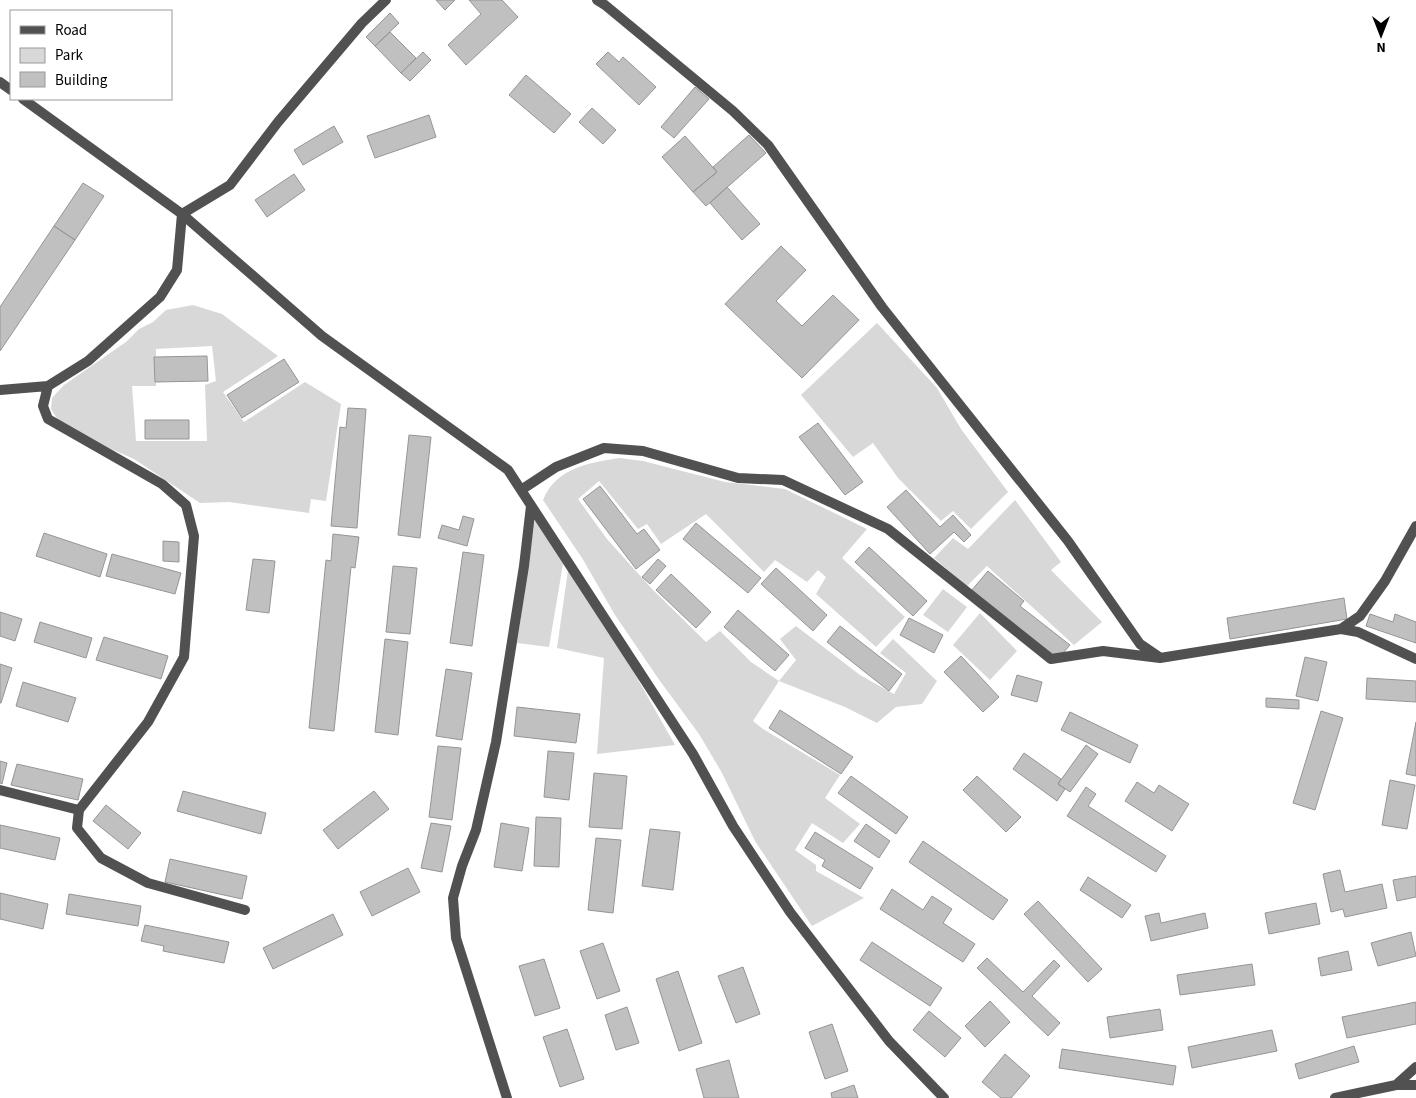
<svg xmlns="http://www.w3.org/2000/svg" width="1416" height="1098" font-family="'Source Sans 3',sans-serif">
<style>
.green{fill:#d8d8d8;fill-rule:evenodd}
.building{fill:#c0c0c0;stroke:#959595}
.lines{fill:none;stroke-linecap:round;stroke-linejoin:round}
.minor{stroke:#515151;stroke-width:10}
</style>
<rect width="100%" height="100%" fill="#fff"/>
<path class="green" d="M193,305L222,314L278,356L223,392L244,422L305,382L341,404L326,501L311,499L309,513L229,502L200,503L134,459L109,448L58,420L51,409L52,398L64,385L126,342L139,329L153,322L166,310ZM212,346L216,381L205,385L207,441H136L132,386H156V349Z
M877,323L937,388L961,429L1008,492L971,529L953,511L941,521L898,478L873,443L853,457L801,395Z
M619,458L643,461L725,482L785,489L867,529L842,558L905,617L876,647L816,594L826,577L818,570L807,582L775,560L764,572L706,514L661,544L647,524L638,529L599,481L578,499L607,539L653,590L706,642L720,631L751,662L779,681L796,660L780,639L796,626L860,675L894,694L906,673L880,653L893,639L937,681L922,704L896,707L877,723L845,707L779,681L753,721L763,729L840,775L825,798L860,824L843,843L812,823L795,850L816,865V871L864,898L812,926L755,841L722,773L699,734L660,681L615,615L582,558L543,500C556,468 588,463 619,458Z
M1015,500L1061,562L1051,570L1102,622L1074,645L987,566L967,586L934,558L953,538L968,549Z
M535,519L563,564L549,647L517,643Z
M568,570L624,655L675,745L597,754L604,658L557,648Z
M943,589L967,607L948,632L923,615Z
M980,613L1017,651L990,680L953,645Z"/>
<path class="building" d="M436,0H455L445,10Z
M469,0H502L518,17L466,65L448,45L481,14Z
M390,13L399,23L375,46L366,37Z
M390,32L416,58L401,73L375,46Z
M423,52L431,60L410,81L401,73Z
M608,52L619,62L623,57L656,87L639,105L596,64Z
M526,75L571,114L554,133L509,95Z
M695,87L709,99L674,138L661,127Z
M592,108L616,130L603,144L579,122Z
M429,115L436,137L375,158L367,136Z
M334,126L343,142L303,165L294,150Z
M749,135L766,153L706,206L693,192L717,172L713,167Z
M685,136L717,172L693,192L662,157Z
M294,174L305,190L267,217L255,200Z
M83,183L104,196L75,240L54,226Z
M727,187L760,224L742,240L710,203Z
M54,226L75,240L0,351V307Z
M781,246L806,270L776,301L802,326L833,295L859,320L802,378L725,304Z
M207,356L208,381L155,382L154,357Z
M284,359L299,382L242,418L227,395Z
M348,408L366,409L357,528L331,526L340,427L346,428Z
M145,420H189V439H145Z
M818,423L863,482L845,495L799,437Z
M409,435L431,437L420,538L398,535Z
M600,486L637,534L644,529L660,550L636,569L583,499Z
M906,490L940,527L953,515L971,535L964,542L954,532L930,554L887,507Z
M463,516L474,519L467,546L438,538L442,525L459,530Z
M696,523L761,578L748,593L683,539Z
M44,533L107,554L100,577L36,556Z
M333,534L359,537L355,568L351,567L334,731L309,728L326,560L331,561Z
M163,541L179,542V562L163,561Z
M869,547L927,601L913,616L855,562Z
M463,552L484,555L472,646L450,643Z
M112,554L181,573L175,594L106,576Z
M253,559L275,561L269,613L246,610Z
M658,559L666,566L650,584L642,577Z
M393,566L417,568L410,634L386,632Z
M776,568L827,615L813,631L761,584Z
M988,571L1024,601L1020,606L1070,645L1057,660L971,591Z
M671,574L711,612L696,628L656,590Z
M1344,598L1347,619L1230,639L1227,618Z
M738,610L789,655L775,671L724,627Z
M0,612L22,619L15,641L0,636Z
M1370,614L1393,622L1395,614L1416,622V643L1366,626Z
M909,618L943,635L934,653L900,635Z
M40,622L92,638L86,658L34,642Z
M840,626L902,674L889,691L827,642Z
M104,637L168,656L161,679L96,660Z
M385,639L408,642L398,735L375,732Z
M961,656L999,697L983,712L944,672Z
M1305,657L1327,662L1318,701L1296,696Z
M0,664L12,668L1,703H0Z
M446,669L472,673L462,740L436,736Z
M1017,675L1042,682L1037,702L1011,695Z
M1367,678L1416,681V702L1366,699Z
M23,682L76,698L68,722L16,706Z
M1266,698L1299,700V709L1266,707Z
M517,707L580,714L576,743L514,736Z
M780,710L853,757L841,774L769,728Z
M1321,711L1343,718L1315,810L1293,803Z
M1070,712L1138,745L1130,763L1061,730Z
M1416,722V776L1406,774Z
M1086,745L1098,754L1070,792L1058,784Z
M438,746L461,748L452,820L429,817Z
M548,751L574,753L569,800L544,797Z
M1024,753L1061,779L1058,784L1065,789L1057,801L1013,769Z
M0,761L7,763L2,784L0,783Z
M17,764L83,779L78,800L11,785Z
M594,773L627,776L622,829L589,827Z
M851,776L908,817L896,834L838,793Z
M977,776L1021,817L1006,832L963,790Z
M1390,780L1415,785L1407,829L1382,825Z
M1137,782L1154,793L1159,785L1189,804L1172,831L1125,801Z
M1086,787L1096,794L1088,806L1166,856L1156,872L1067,816Z
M183,791L266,813L261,834L177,811Z
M374,791L389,809L338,849L323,830Z
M106,805L141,833L128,849L93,821Z
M536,817L561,818L559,867L534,866Z
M431,823L451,826L442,872L421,868Z
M501,823L529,828L522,871L494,867Z
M866,824L890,841L879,858L854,841Z
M0,825L60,838L55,860L0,848Z
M650,829L680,832L673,890L642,886Z
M815,832L873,868L860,889L822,866L825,860L805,848Z
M596,838L621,840L613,913L588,910Z
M923,841L1008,900L993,920L909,862Z
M170,859L247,876L242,899L165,882Z
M408,868L420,892L372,916L360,892Z
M1340,870L1345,892L1382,884L1387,908L1345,917L1343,909L1331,912L1323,874Z
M1416,876V897L1397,901L1393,880Z
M1088,877L1131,905L1122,918L1080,890Z
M892,889L923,910L932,896L952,909L943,923L975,944L963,962L880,909Z
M0,893L48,904L43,929L0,919Z
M69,894L141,906L138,926L66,914Z
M1038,901L1102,969L1088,982L1024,914Z
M1316,903L1320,924L1269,934L1265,913Z
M1159,913L1161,923L1205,913L1208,928L1151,941L1145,916Z
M333,914L343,935L273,969L263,948Z
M145,925L229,942L224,963L163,951L164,946L141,941Z
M1411,932L1416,956L1378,966L1371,943Z
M872,942L942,988L930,1006L860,960Z
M603,943L620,991L597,999L580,951Z
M1348,951L1352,970L1321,976L1318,958Z
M987,958L1023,992L1054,960L1060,966L1032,996L1060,1023L1048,1036L977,968Z
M544,959L560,1008L535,1016L519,966Z
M1252,964L1255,985L1180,995L1177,975Z
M743,967L760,1014L736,1023L718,976Z
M678,971L702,1043L679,1051L656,979Z
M990,1001L1010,1022L985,1047L965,1026Z
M1416,1002V1024L1347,1038L1342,1017Z
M627,1007L639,1043L616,1050L605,1015Z
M1160,1009L1163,1030L1110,1038L1107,1017Z
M929,1011L961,1038L945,1057L913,1030Z
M832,1024L848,1071L825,1079L809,1032Z
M567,1029L584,1079L560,1087L543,1037Z
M1272,1030L1277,1051L1192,1068L1188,1047Z
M1354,1046L1359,1062L1299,1079L1295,1064Z
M1062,1049L1176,1066L1173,1085L1059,1068Z
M1005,1054L1030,1076L1011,1098H1001L982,1082Z
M729,1060L739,1098H704L696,1069Z
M854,1085L858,1098H832L831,1093Z"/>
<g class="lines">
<path class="minor" d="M597,0L605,5L733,111L768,145L882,307L1068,541L1140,644L1159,657
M0,82L11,90
M23,99L182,214L322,336L508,470L693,754L733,826L790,912L889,1041L944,1098
M48,386L43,406L48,419L162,484L186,505L194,536L184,657L148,722L79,810L77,828L101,858L148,883L245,910
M0,390L48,386L88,361L160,297L177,270L182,214L230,185L278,122L362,23L386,0
M521,490L556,467L604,448L643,451L738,478L783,480L888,529L1051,659L1103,651L1160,658L1341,629L1358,632L1416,659
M1341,629L1360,616L1385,581L1416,526
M0,790L79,810
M1396,1085L1416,1067
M507,1098L456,938L453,898L462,866L476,830L496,742L524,566L531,506
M1335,1098L1396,1085H1416"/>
</g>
<rect x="10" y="10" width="162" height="90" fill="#ffffff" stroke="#999999"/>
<rect x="20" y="26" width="25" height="8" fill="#515151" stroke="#999999"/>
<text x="55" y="35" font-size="15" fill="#000000">Road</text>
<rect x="20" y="48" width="25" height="15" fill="#d8d8d8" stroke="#999999"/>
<text x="55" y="60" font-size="15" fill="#000000">Park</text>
<rect x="20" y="72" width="25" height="15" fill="#c0c0c0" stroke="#999999"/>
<text x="55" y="85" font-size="15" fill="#000000">Building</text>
<g transform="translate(1381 35) rotate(180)" stroke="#ffffff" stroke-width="4" paint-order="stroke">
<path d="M0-4L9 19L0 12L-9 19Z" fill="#000000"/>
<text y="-8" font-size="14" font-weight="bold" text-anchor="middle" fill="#000000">N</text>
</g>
</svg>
